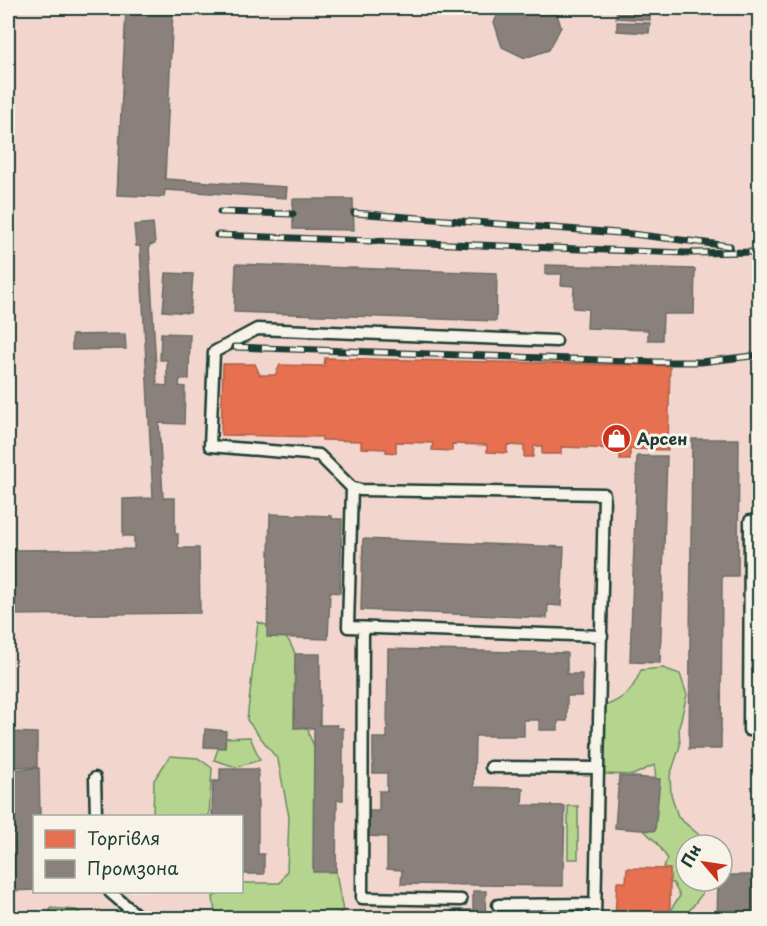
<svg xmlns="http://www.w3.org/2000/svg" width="767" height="926" font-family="'Playpen Sans',sans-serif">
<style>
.built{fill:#f2d6cd;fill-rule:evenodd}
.green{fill:#b5d58e;stroke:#6a8961;stroke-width:1.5}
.shops{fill:#e76f51;stroke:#ab6048;stroke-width:1.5}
.industry{fill:#8a817c;stroke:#6a6d66;stroke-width:1.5}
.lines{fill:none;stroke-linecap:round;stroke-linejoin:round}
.service-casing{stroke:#1f3d34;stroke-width:15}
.service{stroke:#f7f3e8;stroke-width:10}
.rail-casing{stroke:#1f3d34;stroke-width:7}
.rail{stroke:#f7f3e8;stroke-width:4.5;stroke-dasharray:14;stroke-linecap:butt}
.labels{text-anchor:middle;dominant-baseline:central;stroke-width:6;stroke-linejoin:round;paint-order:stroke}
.poi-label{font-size:16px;font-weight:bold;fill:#1f3d34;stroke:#f7f3e8;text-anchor:start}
</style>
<rect width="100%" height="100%" fill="#f5e6dc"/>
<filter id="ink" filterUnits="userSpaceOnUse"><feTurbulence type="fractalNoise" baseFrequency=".0167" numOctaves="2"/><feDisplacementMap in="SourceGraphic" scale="12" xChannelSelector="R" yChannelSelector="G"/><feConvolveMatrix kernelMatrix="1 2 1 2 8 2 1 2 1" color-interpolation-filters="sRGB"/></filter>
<g filter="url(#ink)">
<path class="built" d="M8,8H759V918H8ZM34,816H242V892H34ZM686,845H722V881H686Z"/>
<path class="green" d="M258,622L276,629L289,641L304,672L309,735L323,765L331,845L343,911L332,918H227L215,912L213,897L221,892H242V883H280L287,871L289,817L278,760L247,720Z
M663,668L680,674L687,695L679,727L680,746L670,776L671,794L678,817L698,834L703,845H686V881H706L702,894L684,918H669L673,906L680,896L673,883L657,880L668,859L657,843L625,812C643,799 661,790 654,765L633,775L604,774L597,744L596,730L605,706C627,697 632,691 641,670Z
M250,737L260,760L236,767L214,760L222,738Z
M170,756L198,758L212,768L209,816H153L154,780Z
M568,806H578V859H568Z
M50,908L76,910L86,918H51Z"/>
<path class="shops" d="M325,358L670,366L668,450L630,449V460H620V449L561,447V454H542V446H534L533,457H524V446L507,445V453L487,452V445L452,444V451L432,450L433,443L396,442V453L386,452V449L361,448V441L322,440V437L221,435L223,364H255L260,375H275L280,365L324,366Z
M627,868L670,869V918H615L617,882H626Z"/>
<path class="industry" d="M126,8H173L165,179L287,187L286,198L165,190L164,197L117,195Z
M501,8H555L561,27L549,50L525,58L502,47L494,22Z
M617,8L650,10V20L616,18Z
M690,8H710L700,12Z
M617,22L650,23L649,33L617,31Z
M293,199H353L354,230L293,229Z
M153,223L155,244L149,245L157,385L167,386V360H160L161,333L190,334L189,379H180L179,386L185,387L184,424L159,423L163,498H175V534H178V548H199L200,613L8,615V550L134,549V536H123V499L153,498L140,246H136L134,225Z
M236,264L497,273L496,321L234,312Z
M545,265L695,269L694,314H663L662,340H648V330L587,328L588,309L573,308L574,286L561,285L562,274H545Z
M166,273L193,274L190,313L163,311Z
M125,334L126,349L72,350V335Z
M692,439H739L738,576H722L721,749H689Z
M637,456H667L660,663L630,662Z
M270,514L332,516V519H342L340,593L330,592L328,639L267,637Z
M363,539L564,547L561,606L548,605L547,618L361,610Z
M388,649L567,653V674H582V696H567V721H558V730H539V720H524V736H475L474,787L523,788L522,805L565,806L563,886L401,884L402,870L387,869V837L368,836V811H379V791H387V773H373V738H387Z
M295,654H320V725H337V728H343V800H337L336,872H313L314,728H294Z
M205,729L226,731L225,748L204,747Z
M8,732L37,733V767H8Z
M39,768L40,816H34V890L8,891V770Z
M220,769H258V854H264V874H242V816H212L213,781H220Z
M619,776L660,779L655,831L615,828Z
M722,875H760V918H717L718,881H722Z
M473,891H486L485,918H452V910H473Z"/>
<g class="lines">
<defs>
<path id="service" d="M556,341L257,329L214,352L210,446L319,455L352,488L361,490L604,494L598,768
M352,488L348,627L602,636
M760,520L750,521L749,730H760
M363,628L362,898L461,900
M491,767L598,768L595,918
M95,778L96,816
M110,892L140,918
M498,905L595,904"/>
</defs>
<use href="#service" class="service-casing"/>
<use href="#service" class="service"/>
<defs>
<path id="rail" d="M220,212L293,214
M354,213L632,234L730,246
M217,235L686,253L760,252
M234,347L658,362H701L760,355"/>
</defs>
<use href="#rail" class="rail-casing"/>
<use href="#rail" class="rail"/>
</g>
</g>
<defs>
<symbol id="shop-disc" viewBox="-11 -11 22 22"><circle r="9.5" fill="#c8321e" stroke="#f7f3e8"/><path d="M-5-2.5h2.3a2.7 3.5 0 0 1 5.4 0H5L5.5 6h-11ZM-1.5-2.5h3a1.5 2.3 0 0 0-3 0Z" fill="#fff"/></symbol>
</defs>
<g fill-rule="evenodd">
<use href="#shop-disc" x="600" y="422" width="33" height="33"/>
</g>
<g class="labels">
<g class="poi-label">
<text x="637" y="438">Арсен</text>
</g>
</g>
<rect width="767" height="926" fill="none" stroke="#f7f3e8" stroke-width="30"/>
<rect x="15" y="15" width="737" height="896" fill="none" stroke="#1f3d34" stroke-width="2" filter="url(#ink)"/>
<rect x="33" y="815" width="210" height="78" fill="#f7f3e8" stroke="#a1aaa0" stroke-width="1.5"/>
<rect x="45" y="830" width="30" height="18" fill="#e76f51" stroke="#a1aaa0" stroke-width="1.5"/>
<text x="87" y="845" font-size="18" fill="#1f3d34">Торгівля</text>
<rect x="45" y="860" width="30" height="18" fill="#8a817c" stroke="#a1aaa0" stroke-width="1.5"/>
<text x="87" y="875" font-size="18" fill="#1f3d34">Промзона</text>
<g transform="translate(704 863) rotate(299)"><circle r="28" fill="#f7f3e8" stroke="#a1aaa0" stroke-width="1.5"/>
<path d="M0-4.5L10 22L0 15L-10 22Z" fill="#c8321e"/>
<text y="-9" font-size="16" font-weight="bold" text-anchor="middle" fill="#1f3d34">Пн</text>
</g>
</svg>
